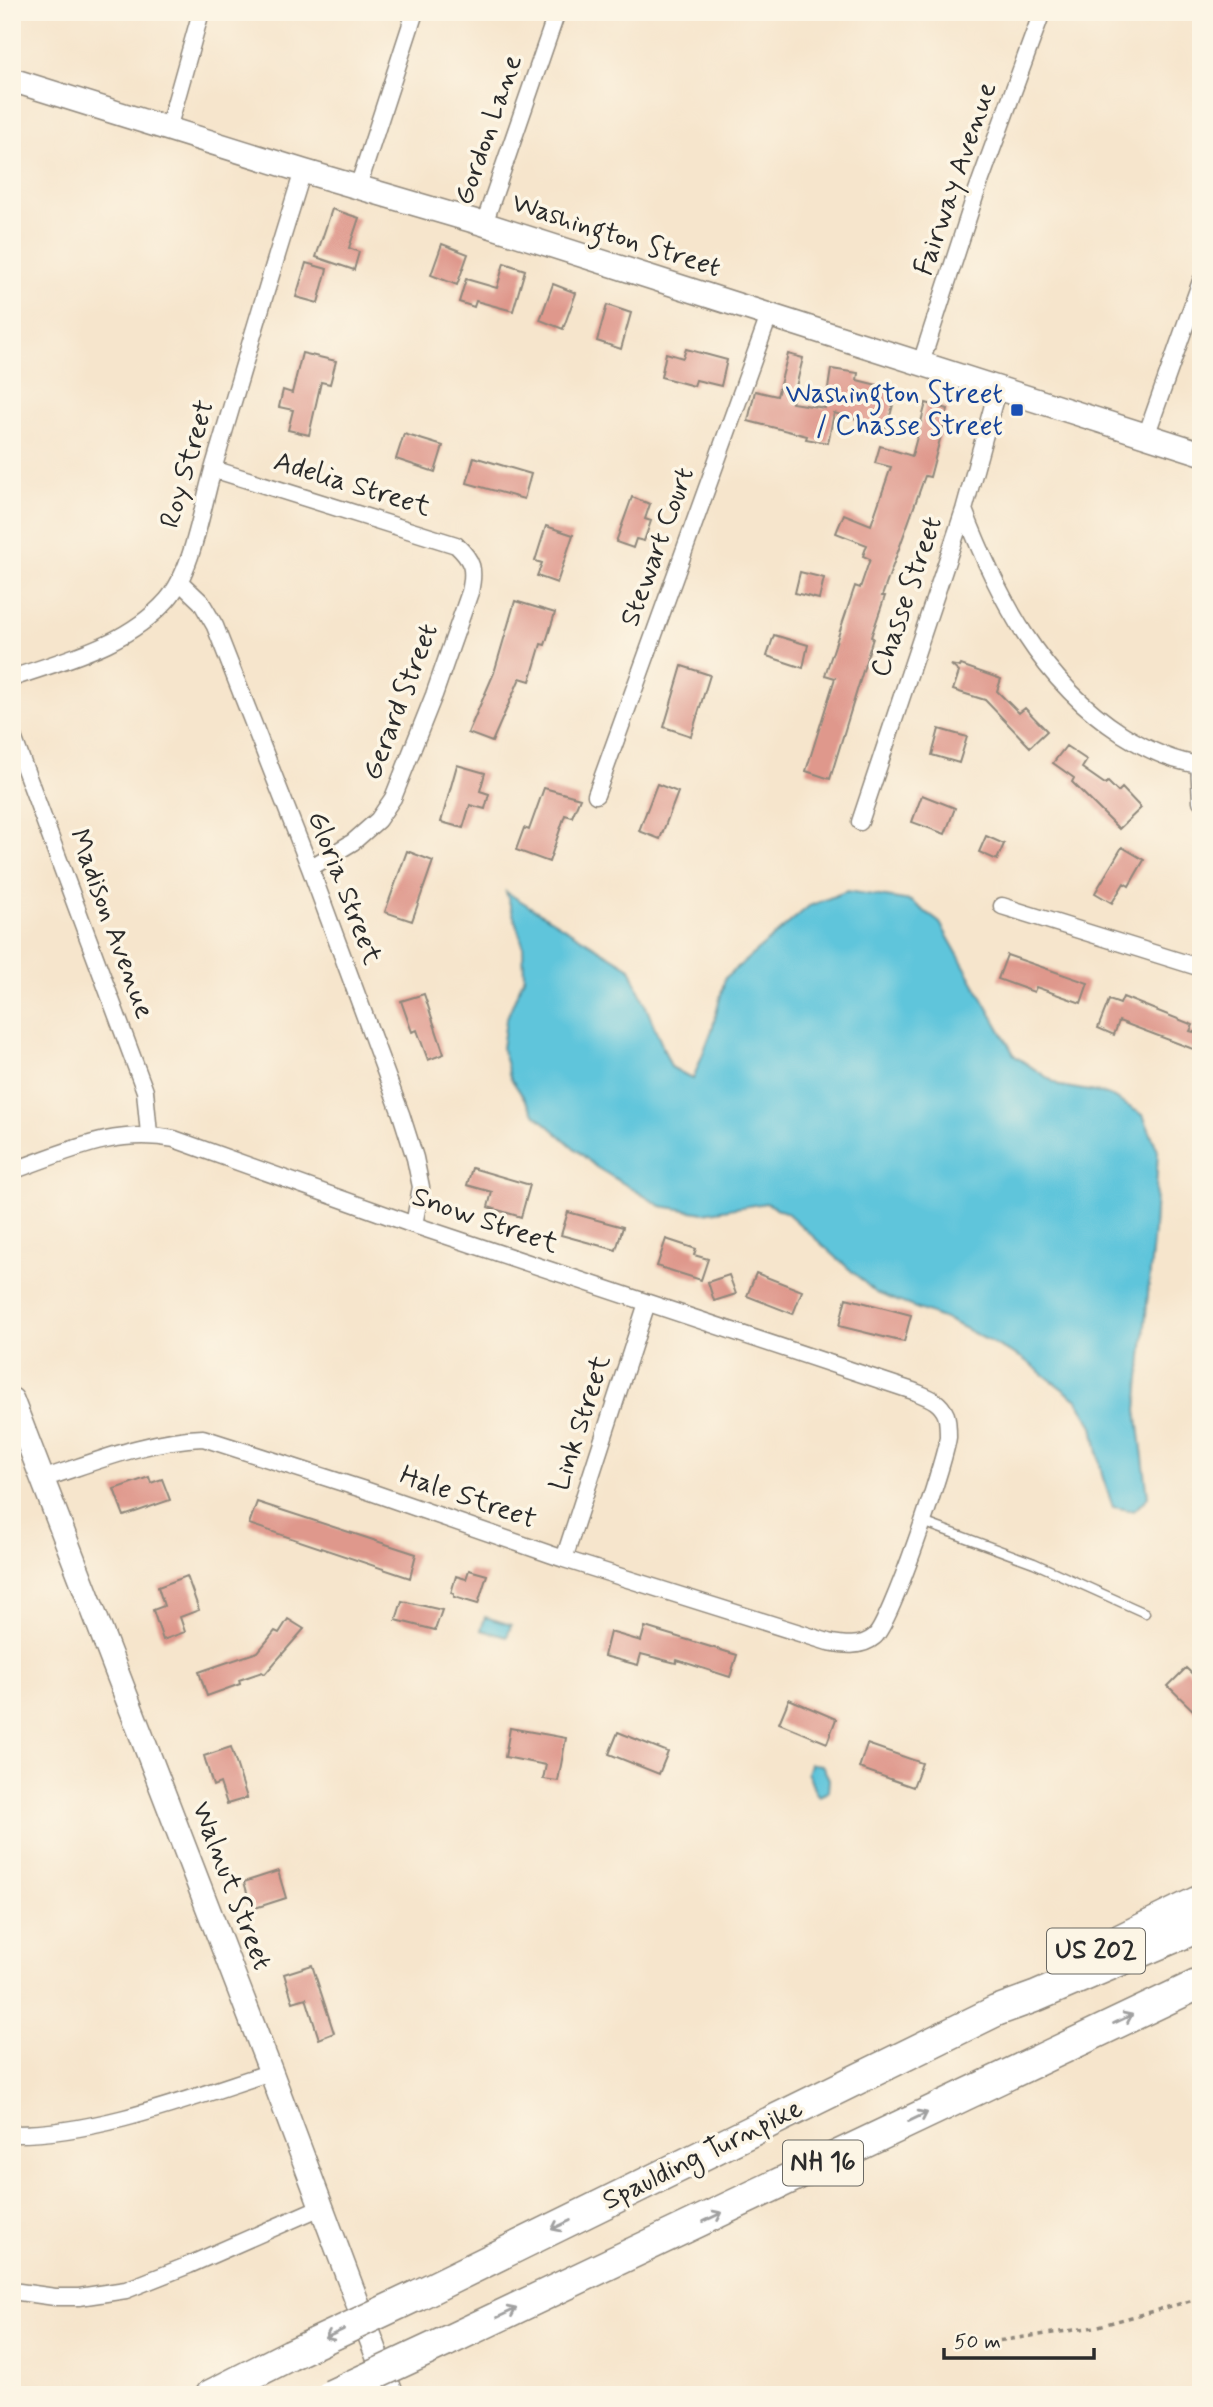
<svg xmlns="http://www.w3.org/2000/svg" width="1213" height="2407" font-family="Mynerve,sans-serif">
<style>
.water{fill:#5ec5db;stroke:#447883;stroke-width:2}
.building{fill:#df988c}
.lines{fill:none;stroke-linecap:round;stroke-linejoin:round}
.lane-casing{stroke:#90887c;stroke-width:11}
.street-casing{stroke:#90887c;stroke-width:19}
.secondary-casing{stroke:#90887c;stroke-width:26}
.highway-casing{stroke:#90887c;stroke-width:33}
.path{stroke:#90887c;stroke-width:3.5;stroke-dasharray:5 5;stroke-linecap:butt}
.lane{stroke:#fff;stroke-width:8}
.street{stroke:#fff;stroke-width:16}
.secondary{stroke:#fff;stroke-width:23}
.highway{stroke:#fff;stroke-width:30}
.highway-bridge-casing{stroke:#90887c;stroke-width:33;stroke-linecap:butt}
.highway-bridge{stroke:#fff;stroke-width:30}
.oneway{stroke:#a0a0a0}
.transit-dot{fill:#1a4fb4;stroke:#fcf5e5;stroke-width:2.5}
.labels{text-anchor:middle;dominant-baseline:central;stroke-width:7;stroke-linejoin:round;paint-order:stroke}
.shield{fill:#fcf5e5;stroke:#6a6863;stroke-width:2}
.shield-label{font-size:26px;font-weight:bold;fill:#2b2b2b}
.street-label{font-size:28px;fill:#2b2b2b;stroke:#fcf5e5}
.transit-label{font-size:28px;fill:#164399;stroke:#fcf5e5;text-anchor:end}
</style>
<rect width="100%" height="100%" fill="#fcf5e5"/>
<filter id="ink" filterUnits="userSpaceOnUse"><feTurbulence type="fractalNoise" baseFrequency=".0143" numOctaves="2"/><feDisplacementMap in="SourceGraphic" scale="14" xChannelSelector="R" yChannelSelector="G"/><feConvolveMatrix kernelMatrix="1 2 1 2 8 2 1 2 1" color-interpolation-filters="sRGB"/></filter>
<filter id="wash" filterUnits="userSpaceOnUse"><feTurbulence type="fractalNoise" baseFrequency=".00686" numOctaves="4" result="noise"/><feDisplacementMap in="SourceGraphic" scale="28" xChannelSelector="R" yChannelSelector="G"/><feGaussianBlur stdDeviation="1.57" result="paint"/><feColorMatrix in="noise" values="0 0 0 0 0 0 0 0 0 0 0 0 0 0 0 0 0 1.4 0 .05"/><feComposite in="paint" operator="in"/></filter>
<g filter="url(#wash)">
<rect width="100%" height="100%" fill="#f6e5cc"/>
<path class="water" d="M847,891L911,901L940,923L1015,1056L1060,1086L1107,1094L1143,1115L1158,1151L1154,1230L1137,1410L1148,1497L1134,1511L1113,1507L1102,1475L1093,1426L1077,1400L1022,1358L950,1321L876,1293L787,1213L766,1203L704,1213L661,1206L596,1167L534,1113L510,1077L502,1048L506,1020L524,977L523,945L506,892L630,968L671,1067L693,1079L712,1030L725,978L809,906Z
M485,1617L511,1625L507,1637L481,1630Z
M810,1764L822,1765L829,1779L828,1792L819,1796C811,1789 813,1781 807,1773Z"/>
<g id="blocks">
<path class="building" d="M332,209L359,218L349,248L359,252L354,270L316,257Z
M442,244L468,254L457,285L431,275Z
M306,263L327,269L318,303L296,297Z
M504,263L525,270L513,311L476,301L474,307L459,302L466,279L497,288Z
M553,284L576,293L563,329L540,320Z
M607,305L631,313L621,349L597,341Z
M686,349L727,360L721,386L696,380L694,386L661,377L666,353L683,358Z
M302,353L336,361L330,384L321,382L309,435L288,430L293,410L279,407L283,390L292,393Z
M788,354L803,358L792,403L825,408L831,369L858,373L857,380L897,390L887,427L834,413L828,443L806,439L807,436L748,421L755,391L777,396Z
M926,403L948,409L930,477L925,476L882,596H885L871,637L873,638L830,779L806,771L835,678L825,675L855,586L860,588L870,559L863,556L867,545L836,533L844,514L871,525L891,467L875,463L880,446L912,456Z
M404,434L443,446L435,472L396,459Z
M474,457L531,474L524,499L467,483Z
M632,497L650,504L645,519L651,521L644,541L636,539L633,548L616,542Z
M546,526L573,535L557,583L537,576L542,563L535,561Z
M800,572L824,578L819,599L795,593Z
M515,601L555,613L545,645L541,644L530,681L520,678L492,742L468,733L494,673Z
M774,635L808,645L803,668L767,656Z
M951,665L960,667L961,665L1001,679L997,691L1019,713L1025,708L1047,731L1030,747L985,700L953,690L959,672Z
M682,666L710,675L691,736L664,727Z
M939,729L967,737L959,763L932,755Z
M1066,746L1087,760L1082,768L1105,784L1108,782L1118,792L1122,788L1141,808L1119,829L1072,782L1074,778L1053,763Z
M457,765L485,773L480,791L489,794L485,809L470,805L463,828L441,822Z
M657,784L678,792L660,839L639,831Z
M544,788L580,798L572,817L565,815L549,862L516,850L524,828L529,830Z
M922,795L955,808L945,834L912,822Z
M986,836L1004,844L997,860L979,852Z
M1122,847L1144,860L1129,886L1124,883L1112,903L1095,893Z
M407,851L433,861L412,921L385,912Z
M1007,955L1088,983L1081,1003L1036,987L1034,992L998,979Z
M424,994L444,1054L428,1060L417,1030L412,1032L401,1001Z
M1123,997L1193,1025L1190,1031L1201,1034V1052L1119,1021L1114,1035L1098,1028L1109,1000L1120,1004Z
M472,1168L530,1185L521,1217L488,1207L492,1192L467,1185Z
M568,1212L623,1227L616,1250L561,1235Z
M666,1239L696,1249L694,1255L708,1259L701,1280L657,1266Z
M756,1273L802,1291L793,1314L747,1296Z
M729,1275L736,1294L714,1301L708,1282Z
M846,1298L911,1315L904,1342L839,1326Z
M149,1477L151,1483L162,1479L170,1500L124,1516L114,1489Z
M257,1502L416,1554L410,1578L249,1524Z
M469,1570L487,1575L478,1604L454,1597V1594L451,1593L456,1576L466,1579Z
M187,1576L199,1610L180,1617L185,1632L163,1640L153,1610L164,1606L158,1587Z
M402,1601L442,1610L435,1630L396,1620Z
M288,1619L304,1629L265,1674L262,1672L239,1680L240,1684L207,1696L199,1672L258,1652L275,1631L279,1633Z
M645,1627L737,1655L730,1677L677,1660L676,1663L641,1654L638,1665L604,1656L610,1632L641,1641Z
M1186,1668L1201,1682V1718L1168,1686Z
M789,1699L836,1719L827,1743L779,1723Z
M510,1728L566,1738L558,1781L543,1779L546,1765L505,1757Z
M618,1732L668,1752L659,1774L609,1754Z
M867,1744L922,1763L913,1787L859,1768Z
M231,1747L247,1798L227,1804L220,1783L213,1786L204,1756Z
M278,1871L286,1898L252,1909L244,1882Z
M312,1965L334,2033L319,2039L306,1998L293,2002L284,1974Z"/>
</g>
</g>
<g filter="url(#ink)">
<use href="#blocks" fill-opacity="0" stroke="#90887c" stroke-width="2"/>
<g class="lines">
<defs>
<path id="lane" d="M923,1522L1034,1563L1145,1613"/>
<path id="street" d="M168,129L201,12
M358,187L415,12
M484,224L557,12
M921,363L975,196L1042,12
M1146,436L1201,281
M213,469L456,545C473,561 475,569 470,592L434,695L393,798L378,820L353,842L310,868
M964,510C998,597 1040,681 1122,734C1146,749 1172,762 1201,765
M181,583L201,602L215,626L310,868L401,1114L415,1158L421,1187L414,1225
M12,678C67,659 127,645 167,600C193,571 202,506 214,466C243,368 272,269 303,171
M12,734L145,1091L149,1134
M1199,764L1201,801
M596,795L769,316
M860,822L964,510L998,387
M1002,906L1201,968
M12,1171C66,1152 116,1127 174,1139L414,1225L913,1391C927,1397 940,1400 946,1415C948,1421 948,1431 948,1437C945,1462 890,1626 874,1637C861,1648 843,1645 828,1642L564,1559L365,1490L203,1438C147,1440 95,1462 42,1479
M564,1559L647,1303
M12,2134C96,2135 191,2098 271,2072
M12,2291L55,2297H79L126,2290L189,2265L321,2207"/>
<path id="secondary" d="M12,80L303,171L484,224L1201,453
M12,1400L271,2072L392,2395"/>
<path id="highway" d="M1107,1946L1201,1900
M418,2295L996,2011L1037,1996L1201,1926
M445,2342L1201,1983
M211,2395L290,2355"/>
</defs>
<use href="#lane" class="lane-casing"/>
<use href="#street" class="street-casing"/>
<use href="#secondary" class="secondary-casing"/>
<use href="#highway" class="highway-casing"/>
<path class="path" d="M990,2342L1095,2327L1201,2298"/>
<use href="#lane" class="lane"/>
<use href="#street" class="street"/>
<use href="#secondary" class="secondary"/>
<use href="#highway" class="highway"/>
<defs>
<path id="highway-bridge" d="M290,2355L418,2295
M331,2395L445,2342"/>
</defs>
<use href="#highway-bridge" class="highway-bridge-casing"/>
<use href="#highway-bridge" class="highway-bridge"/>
</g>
<defs><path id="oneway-shaft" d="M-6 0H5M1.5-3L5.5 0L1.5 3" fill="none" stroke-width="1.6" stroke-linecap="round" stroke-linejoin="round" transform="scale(1.75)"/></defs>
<g class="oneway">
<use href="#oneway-shaft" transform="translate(1123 2019) rotate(-25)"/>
<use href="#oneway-shaft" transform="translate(918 2117) rotate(-26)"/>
<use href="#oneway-shaft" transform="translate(713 2217) rotate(-26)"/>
<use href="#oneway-shaft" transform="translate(561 2225) rotate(154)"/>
<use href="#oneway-shaft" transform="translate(507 2313) rotate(-25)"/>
<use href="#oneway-shaft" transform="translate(334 2334) rotate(155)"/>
</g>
</g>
<rect class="transit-dot" x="1010" y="403" width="14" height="14" rx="3.5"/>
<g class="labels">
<g class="shield">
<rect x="1047" y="1928.5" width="98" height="45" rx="5"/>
<rect x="783" y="2140.5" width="80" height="45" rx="5"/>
</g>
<g class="shield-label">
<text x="1096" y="1951">US 202</text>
<text x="823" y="2163">NH 16</text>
</g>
<g class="street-label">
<text transform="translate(489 130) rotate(-71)">Gordon Lane</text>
<text transform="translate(956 179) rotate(-71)">Fairway Avenue</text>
<text transform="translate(616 236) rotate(18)">Washington Street</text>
<text transform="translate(188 464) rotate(-74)">Roy Street</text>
<text transform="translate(352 485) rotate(17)">Adelia Street</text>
<text transform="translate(658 547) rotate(-70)">Stewart Court</text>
<text transform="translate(907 597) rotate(-71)">Chasse Street</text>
<text transform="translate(401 702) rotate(-69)">Gerard Street</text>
<text transform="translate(344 888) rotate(69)">Gloria Street</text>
<text transform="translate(111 924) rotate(70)">Madison Avenue</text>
<text transform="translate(485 1221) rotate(19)">Snow Street</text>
<text transform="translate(581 1423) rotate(-72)">Link Street</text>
<text transform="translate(468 1498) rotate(19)">Hale Street</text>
<text transform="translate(231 1886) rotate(69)">Walnut Street</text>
<text transform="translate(703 2155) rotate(-26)">Spaulding Turnpike</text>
</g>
<g class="transit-label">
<text x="1003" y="394">Washington Street<tspan x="1003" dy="32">/ Chasse Street</tspan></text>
</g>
</g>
<rect width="1213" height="2407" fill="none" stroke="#fcf5e5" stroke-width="42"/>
<path d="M944 2348v10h150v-10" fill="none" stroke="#2b2b2b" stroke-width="3.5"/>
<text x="954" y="2348" font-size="21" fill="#2b2b2b" stroke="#fcf5e5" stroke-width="5" paint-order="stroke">50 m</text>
</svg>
